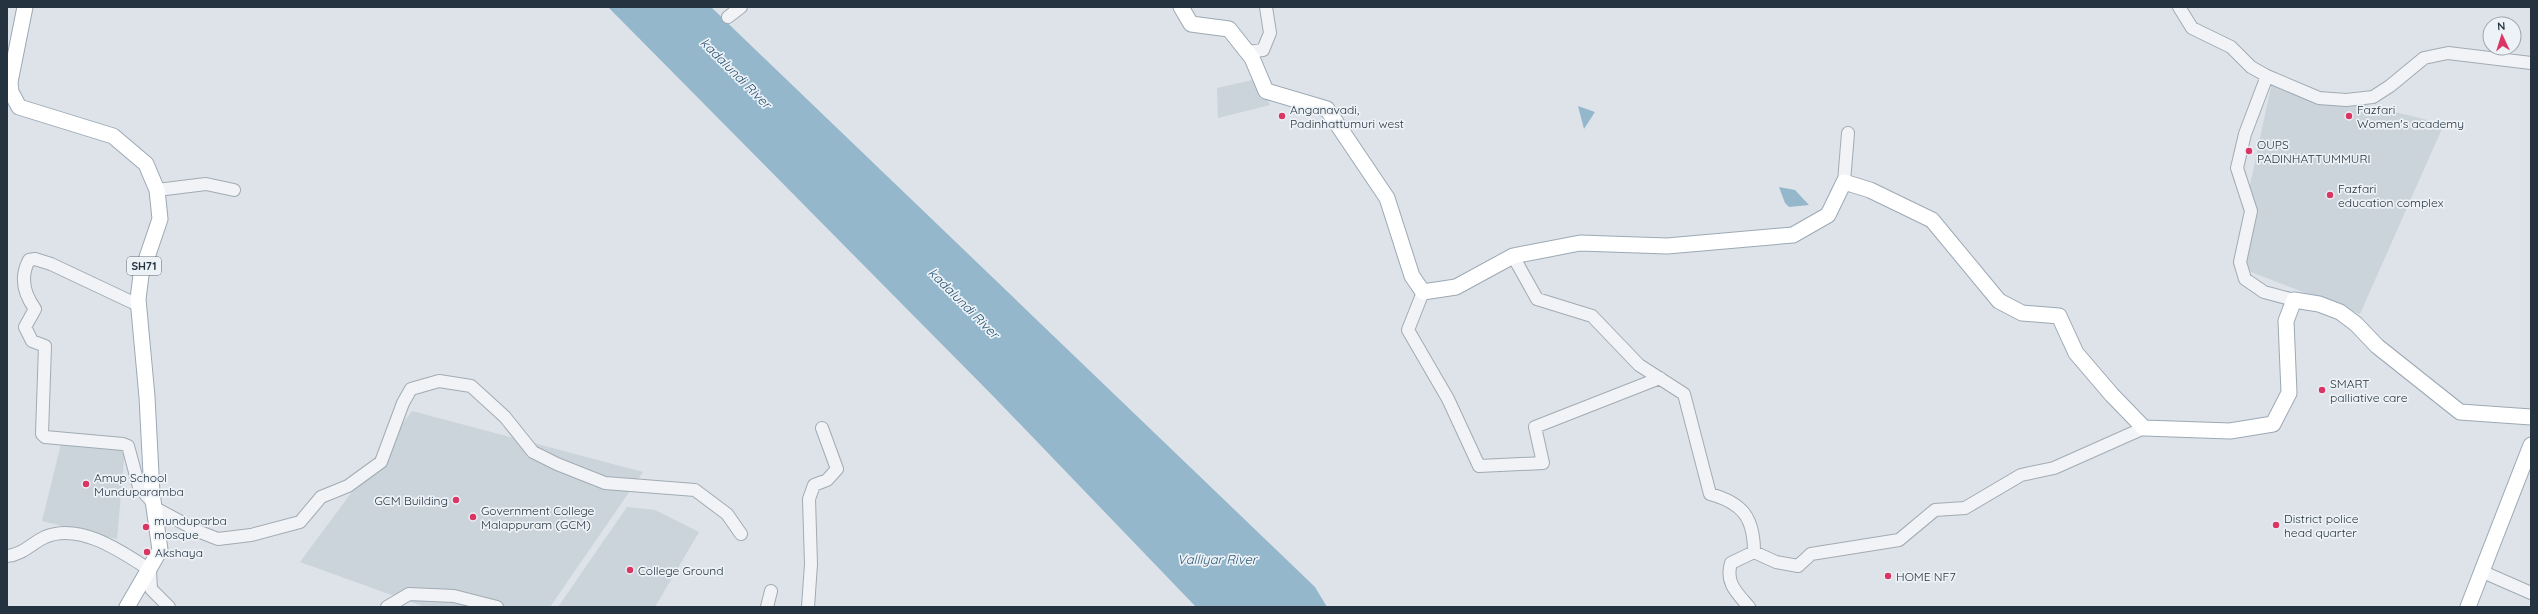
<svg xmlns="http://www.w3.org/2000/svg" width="2538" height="614" font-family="Quicksand,sans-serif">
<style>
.built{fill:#cbd3db}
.water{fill:#95b7cc}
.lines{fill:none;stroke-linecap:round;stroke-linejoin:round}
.minor-casing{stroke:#a2abb3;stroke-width:14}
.major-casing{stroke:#9ca9b5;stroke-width:17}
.minor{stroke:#f1f3f7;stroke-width:12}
.major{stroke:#fff;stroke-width:15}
.poi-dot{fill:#da3664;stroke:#edf2f6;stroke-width:1.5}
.labels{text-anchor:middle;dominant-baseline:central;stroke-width:3.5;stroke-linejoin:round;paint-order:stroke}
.shield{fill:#edf2f6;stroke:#616c77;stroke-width:1}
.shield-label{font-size:11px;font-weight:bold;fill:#253341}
.poi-label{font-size:12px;fill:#253341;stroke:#edf2f6;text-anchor:start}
.water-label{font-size:13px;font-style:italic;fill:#2c5878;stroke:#edf2f6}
</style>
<rect width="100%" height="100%" fill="#dde3e9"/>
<path class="built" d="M1257,79L1270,105L1218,118L1217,88Z
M2272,82L2444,124L2360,314L2233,265Z
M412,411L643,472L550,607H425L300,562Z
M62,440L125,448L117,539L42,521Z
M627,507L655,510L699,532L655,607H558Z"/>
<path class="water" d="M608,7H711L1315,587L1327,607H1196L995,398Z
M1578,106L1595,112L1584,129Z
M1779,187L1795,190L1809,205L1789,207L1785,203Z"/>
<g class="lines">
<defs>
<path id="minor" d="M2179,7L2192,28L2231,47L2251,67L2267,76L2319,98L2346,100L2373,97L2390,86L2424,58L2448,53L2531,63
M728,17L741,7
M1247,52L1263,50L1270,33L1266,7
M2267,76L2245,134L2237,168L2251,211L2240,262L2245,279L2264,292L2294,300
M1844,182L1848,133
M157,190L206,184L234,190
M1513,256L1537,299L1592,316L1639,365L1684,394L1710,494C1743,503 1754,518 1754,552L1776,562L1798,566L1811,554L1899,540L1935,510L1965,508L2021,475L2054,468L2144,428
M1423,292L1408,330L1448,399L1479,466L1543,463L1535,427L1660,378
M138,305L51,264L35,259L29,260C20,277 24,294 35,309L25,327L32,341L45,346L42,434L45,437L123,444L128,446L139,487L153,503
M155,508L200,532L218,539L251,535L300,522L321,497L348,486L381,462L403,403L411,389L439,381L471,386L505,417L533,452L557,464L605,483L695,490L727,514L741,534
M7,556C22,555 32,543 45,537C80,522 122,552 150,570L151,589L169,607
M2483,572L2531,593
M387,607L409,594L454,596L497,607
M767,607L771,591
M808,607L811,564L809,499L814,485L827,480L837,469L822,428
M1749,607C1737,593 1725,583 1731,563L1754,552"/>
<path id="major" d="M25,7L10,82L11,92L19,107L113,136L146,164L157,190L160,219L141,275L138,299L147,397L152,493L160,550L127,607
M1181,7L1191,24L1229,29L1252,58L1266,91L1327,109L1387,198L1412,276L1423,292L1456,287L1513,256L1580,243L1667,246L1793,235L1828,215L1844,182L1870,190L1932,220L1999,301L2022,313L2059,316L2076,353L2112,395L2144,428L2230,431L2273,424L2289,393L2286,321L2294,300L2319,304L2340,312L2356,324L2377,346L2460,412L2531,417
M2468,607L2531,445"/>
</defs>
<use href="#minor" class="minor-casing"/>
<use href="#major" class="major-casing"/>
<use href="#minor" class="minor"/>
<use href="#major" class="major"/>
</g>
<g class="poi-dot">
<circle cx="1282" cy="116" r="4"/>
<circle cx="2349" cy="116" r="4"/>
<circle cx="2249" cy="151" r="4"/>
<circle cx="2330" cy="195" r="4"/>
<circle cx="2322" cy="390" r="4"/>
<circle cx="86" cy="484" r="4"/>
<circle cx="456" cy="500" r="4"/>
<circle cx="473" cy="517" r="4"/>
<circle cx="2276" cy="525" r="4"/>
<circle cx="146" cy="527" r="4"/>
<circle cx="147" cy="552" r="4"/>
<circle cx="630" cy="570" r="4"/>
<circle cx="1888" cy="576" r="4"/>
</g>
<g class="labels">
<rect class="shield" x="127" y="257" width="34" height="18" rx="3"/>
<g class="shield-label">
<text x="144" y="266">SH71</text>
</g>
<g class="poi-label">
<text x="1290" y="109">Anganavadi,<tspan x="1290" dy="14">Padinhattumuri west</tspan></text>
<text x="2357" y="109">Fazfari<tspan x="2357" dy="14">Women's academy</tspan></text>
<text x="2257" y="144">OUPS<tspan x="2257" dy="14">PADINHATTUMMURI</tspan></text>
<text x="2338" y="188">Fazfari<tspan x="2338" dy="14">education complex</tspan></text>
<text x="2330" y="383">SMART<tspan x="2330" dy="14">palliative care</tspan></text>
<text x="94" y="477">Amup School<tspan x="94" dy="14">Munduparamba</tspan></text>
<text x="448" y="500" text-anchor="end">GCM Building</text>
<text x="481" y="510">Government College<tspan x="481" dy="14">Malappuram (GCM)</tspan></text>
<text x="2284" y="518">District police<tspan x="2284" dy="14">head quarter</tspan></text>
<text x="154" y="520">munduparba<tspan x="154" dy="14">mosque</tspan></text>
<text x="155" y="552">Akshaya</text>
<text x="638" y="570">College Ground</text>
<text x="1896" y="576">HOME NF7</text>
</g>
<g class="water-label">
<text transform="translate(736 73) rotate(45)">kadalundi River</text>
<text transform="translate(964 303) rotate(45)">kadalundi River</text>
<text x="1217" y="559">Valliyar River</text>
</g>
</g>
<rect width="2538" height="614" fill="none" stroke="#253341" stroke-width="16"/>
<g transform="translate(2502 36) rotate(356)"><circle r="19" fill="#edf2f6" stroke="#9da6ae"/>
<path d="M0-3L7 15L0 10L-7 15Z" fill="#da3664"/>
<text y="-6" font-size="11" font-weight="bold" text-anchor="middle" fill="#253341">N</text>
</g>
</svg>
